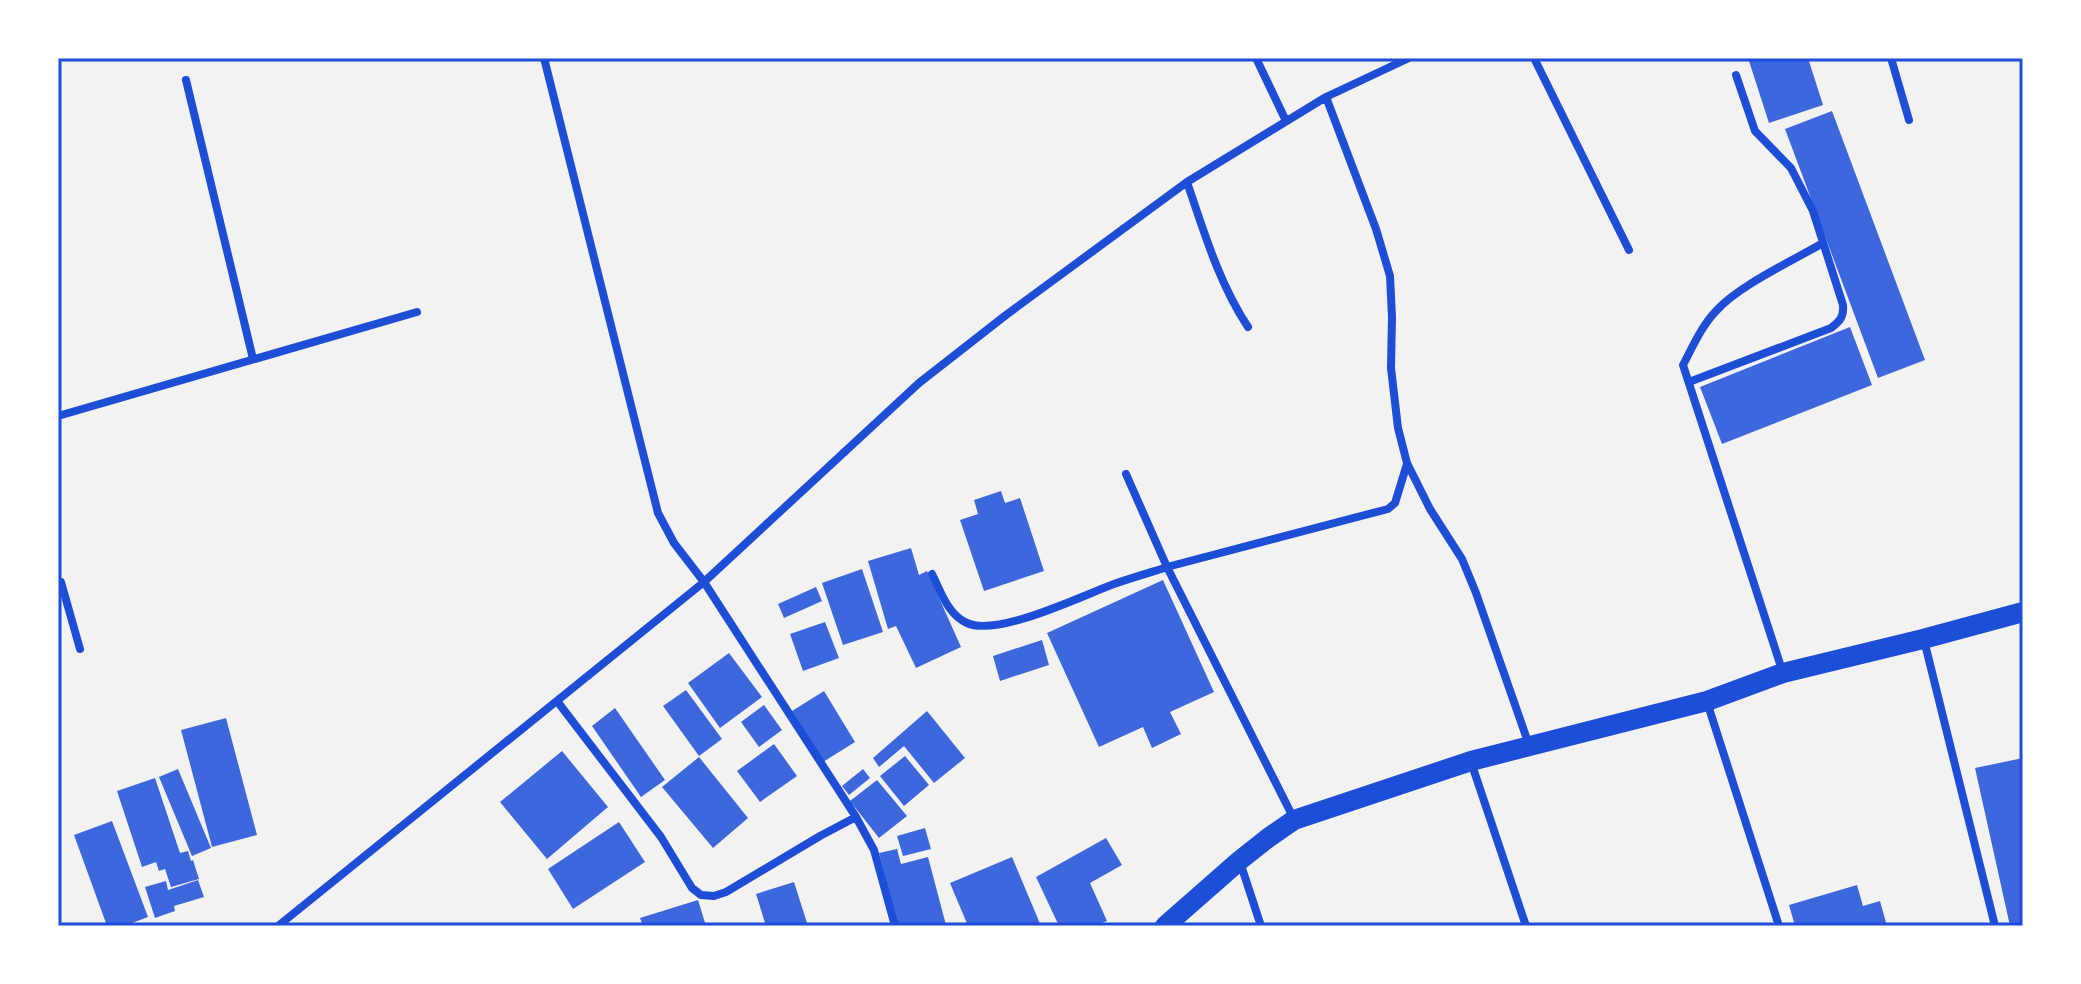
<svg xmlns="http://www.w3.org/2000/svg" width="2081" height="984" font-family="Karla,sans-serif">
<style>
.building{fill:#3d67dc}
.lines{fill:none;stroke-linecap:round;stroke-linejoin:round}
.minor{stroke:#1d4ed8;stroke-width:8}
.primary{stroke:#1d4ed8;stroke-width:20}
.neatline{fill:none;stroke:#1d4ed8;stroke-width:3}
</style>
<rect width="100%" height="100%" fill="#f2f2f2"/>
<path class="building" d="M1748,58H1808L1823,105L1769,123Z
M1832,111L1925,360L1878,378L1785,129Z
M1850,327L1872,385L1722,444L1700,387Z
M1001,491L1005,503L1020,498L1044,571L984,591L960,520L978,514L974,500Z
M911,548L919,575L927,571L961,647L916,668L896,626L888,629L868,561Z
M862,569L883,632L843,645L822,583Z
M1163,580L1214,692L1170,712L1181,734L1152,748L1143,727L1099,747L1047,633Z
M816,587L822,601L784,618L778,604Z
M825,622L839,658L803,671L790,634Z
M1042,640L1049,665L1000,681L993,656Z
M729,653L762,697L720,728L688,683Z
M686,690L722,739L699,756L663,706Z
M824,691L855,742L823,762L792,711Z
M764,705L782,730L759,747L741,722Z
M615,708L665,780L641,797L592,726Z
M927,711L965,758L934,783L904,746L879,767L873,758Z
M226,718L257,835L212,847L181,730Z
M774,744L797,776L760,802L737,771Z
M562,751L608,807L547,859L500,802Z
M905,756L929,785L904,806L880,776Z
M699,757L748,818L713,848L662,787Z
M2023,758V926H2010L1975,768Z
M178,769L211,848L192,856L159,777Z
M863,769L870,778L849,795L842,786Z
M155,778L180,853L188,851L191,861L193,860L199,879L171,887L165,869L159,871L156,862L142,867L117,791Z
M877,780L907,816L879,838L850,801Z
M112,821L148,917L124,926H107L74,835Z
M619,822L645,862L573,909L548,869Z
M925,828L931,849L903,856L897,836Z
M1106,838L1122,865L1090,883L1107,921L1095,926H1059L1036,877Z
M897,849L901,864L928,857L946,925L898,926L879,853Z
M1012,857L1041,926H968L950,883Z
M198,880L204,897L174,906L175,911L155,918L145,887L166,881L168,890Z
M794,882L808,926H766L756,894Z
M1857,885L1863,906L1880,901L1887,926H1795L1789,905Z
M698,900L706,926H643L640,918Z"/>
<g class="lines">
<path class="minor" d="M544,58L658,513L674,543L704,582L856,817L874,850L895,926
M1256,58L1286,121
M1534,58L1629,250
M1891,58L1909,120
M186,80L253,359
M1326,97L1376,229L1390,276L1392,317L1391,368L1398,428L1407,463L1430,509L1462,559L1476,593L1529,745
M1248,327C1219,283 1204,232 1187,182L1326,97L1409,58
M1689,382L1831,328C1840,321 1844,317 1843,305L1813,211L1791,168L1755,131L1736,75
M58,416L417,312
M1126,474L1167,567L1388,509L1395,503L1407,464
M932,574C941,592 948,615 967,623C998,637 1081,596 1114,584C1131,578 1149,573 1167,567L1294,819
M61,582L80,649
M1924,640L1995,926
M1783,673L1683,365C1693,346 1701,327 1716,311C1738,286 1792,261 1823,243
M557,701L661,837L692,888L701,895L714,896L726,892L820,836L856,817
M1707,702L1779,926
M1471,762L1526,926
M1240,862L1261,926
M278,926L704,582L919,383L1006,315L1187,182"/>
<path class="primary" d="M1165,926L1239,861L1268,838L1294,820L1471,761L1707,701L1783,673L1923,639L2023,612"/>
</g>
<rect width="2081" height="984" fill="none" stroke="#ffffff" stroke-width="120"/>
<rect x="60" y="60" width="1961" height="864" class="neatline"/>
</svg>
